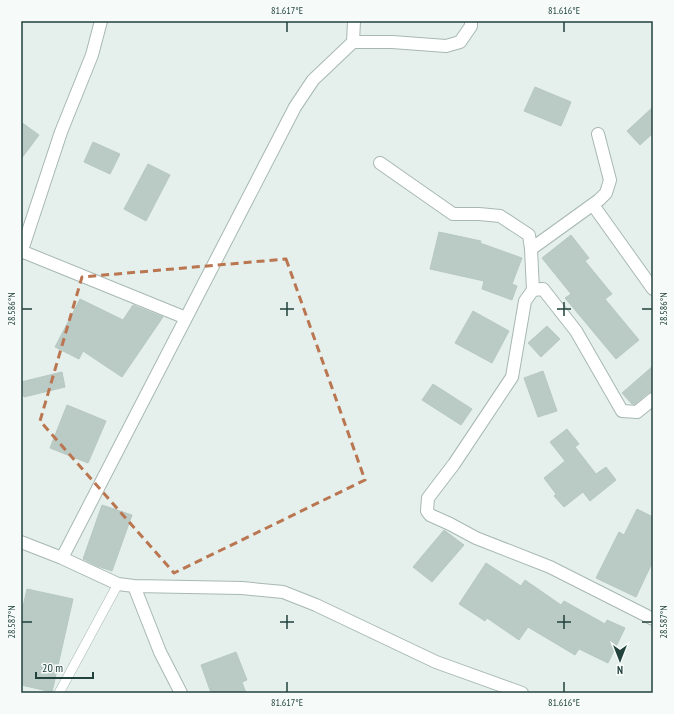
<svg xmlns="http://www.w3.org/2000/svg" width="674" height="714" font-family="'PT Sans Narrow',sans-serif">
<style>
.building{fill:#bacac5;stroke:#b7c9c3}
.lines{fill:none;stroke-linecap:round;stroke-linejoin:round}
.lane-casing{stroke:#a7b8b3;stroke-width:10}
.street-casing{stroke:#a7b8b3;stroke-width:14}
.lane{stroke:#fff;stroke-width:9}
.street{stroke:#fff;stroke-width:12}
.marked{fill:none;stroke:#b97650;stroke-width:3;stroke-dasharray:8 5;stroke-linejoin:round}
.ticks{fill:none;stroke:#22423c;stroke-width:1.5}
.neatline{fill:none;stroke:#22423c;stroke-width:1.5}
.ticks-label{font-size:10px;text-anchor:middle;fill:#22423c}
</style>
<rect width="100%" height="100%" fill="#e5efeb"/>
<path class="building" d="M535,87L571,102L561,126L524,111Z
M653,107V133L640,145L627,131Z
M21,122L39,135L21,159Z
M93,142L120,154L110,174L84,162Z
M148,164L170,175L146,221L124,209Z
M439,232L481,241L480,243L522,258L512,284L517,286L512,300L482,289L484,281L430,269Z
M571,235L589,258L585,261L612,294L605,299L639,340L616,359L565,298L571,294L542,258Z
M80,299L123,320L133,305L163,317L122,377L83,351L79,359L55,347Z
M473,311L509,331L492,363L455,343Z
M547,326L560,339L541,357L528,343Z
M653,366V392L648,393L635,404H632L622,393Z
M543,371L557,411L538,417L524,378Z
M62,372L65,387L24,397L21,387V382Z
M433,384L472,409L461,425L422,400Z
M67,405L106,421L88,463L50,448Z
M567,429L579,444L575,447L596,474L606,467L616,480L590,501L583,492L564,507L554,496L556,494L544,478L565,461L550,442Z
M102,505L132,515L112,571L97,566L83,559Z
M637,509L653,517V561L636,597L596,578L619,532L624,535Z
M444,530L464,545L432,582L413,567Z
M486,563L521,586L525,580L561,605L564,601L605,624L607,620L625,628L608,663L579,649L575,655L528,627L519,640L487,618L485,621L459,604Z
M27,589L73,599L52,692L21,685V615Z
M236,652L247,680L242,682L246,693H211L201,665Z"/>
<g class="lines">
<defs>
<path id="lane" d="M59,693L118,584"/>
<path id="street" d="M353,42L354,21
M380,163L453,214H479L500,216L529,235L531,249L533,290
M593,205L653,289
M531,249L599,200L606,193L610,180L598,134
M21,251L186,318
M21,253L61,132L92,55L101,21
M653,399L637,412L622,411L576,331L543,289L533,290L525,301L512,377L454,464L428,498L427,511L430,515L450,524L476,538L550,567L653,619
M21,542L62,558L118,584L134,586L242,588L283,592L316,605L436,662L522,693
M62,558L295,107L313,80L353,42H392L446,46L460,42L471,26V21
M134,586L160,652L181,693"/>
</defs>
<use href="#lane" class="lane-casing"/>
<use href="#street" class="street-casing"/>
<use href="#lane" class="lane"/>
<use href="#street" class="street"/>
</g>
<path class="marked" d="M286,259L365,480L174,573L40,421L82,277Z"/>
<path class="ticks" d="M287,22V32M564,22V32M287,302V316M564,302V316M22,309H32M280,309H294M557,309H571M642,309H652M287,615V629M564,615V629M22,622H32M280,622H294M557,622H571M642,622H652M287,682V692M564,682V692"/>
<rect width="674" height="714" fill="none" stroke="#f6fbf9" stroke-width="44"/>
<g transform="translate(620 660) rotate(180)" stroke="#f6fbf9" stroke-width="3" paint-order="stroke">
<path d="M0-3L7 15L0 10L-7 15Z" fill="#22423c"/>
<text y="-6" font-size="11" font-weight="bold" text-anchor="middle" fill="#22423c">N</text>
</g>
<path d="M36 672v6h57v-6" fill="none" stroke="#22423c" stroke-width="2"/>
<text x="42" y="672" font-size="12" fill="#22423c" stroke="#f6fbf9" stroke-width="3" paint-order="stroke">20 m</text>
<rect x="22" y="22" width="630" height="670" class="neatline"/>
<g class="ticks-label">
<text x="287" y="14">81.617°E</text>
<text x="564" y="14">81.616°E</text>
<text transform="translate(663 309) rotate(-90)" y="4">28.586°N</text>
<text transform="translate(11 309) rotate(-90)" y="4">28.586°N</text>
<text transform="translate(663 622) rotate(-90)" y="4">28.587°N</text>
<text transform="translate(11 622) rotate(-90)" y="4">28.587°N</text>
<text x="287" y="706">81.617°E</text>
<text x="564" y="706">81.616°E</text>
</g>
</svg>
